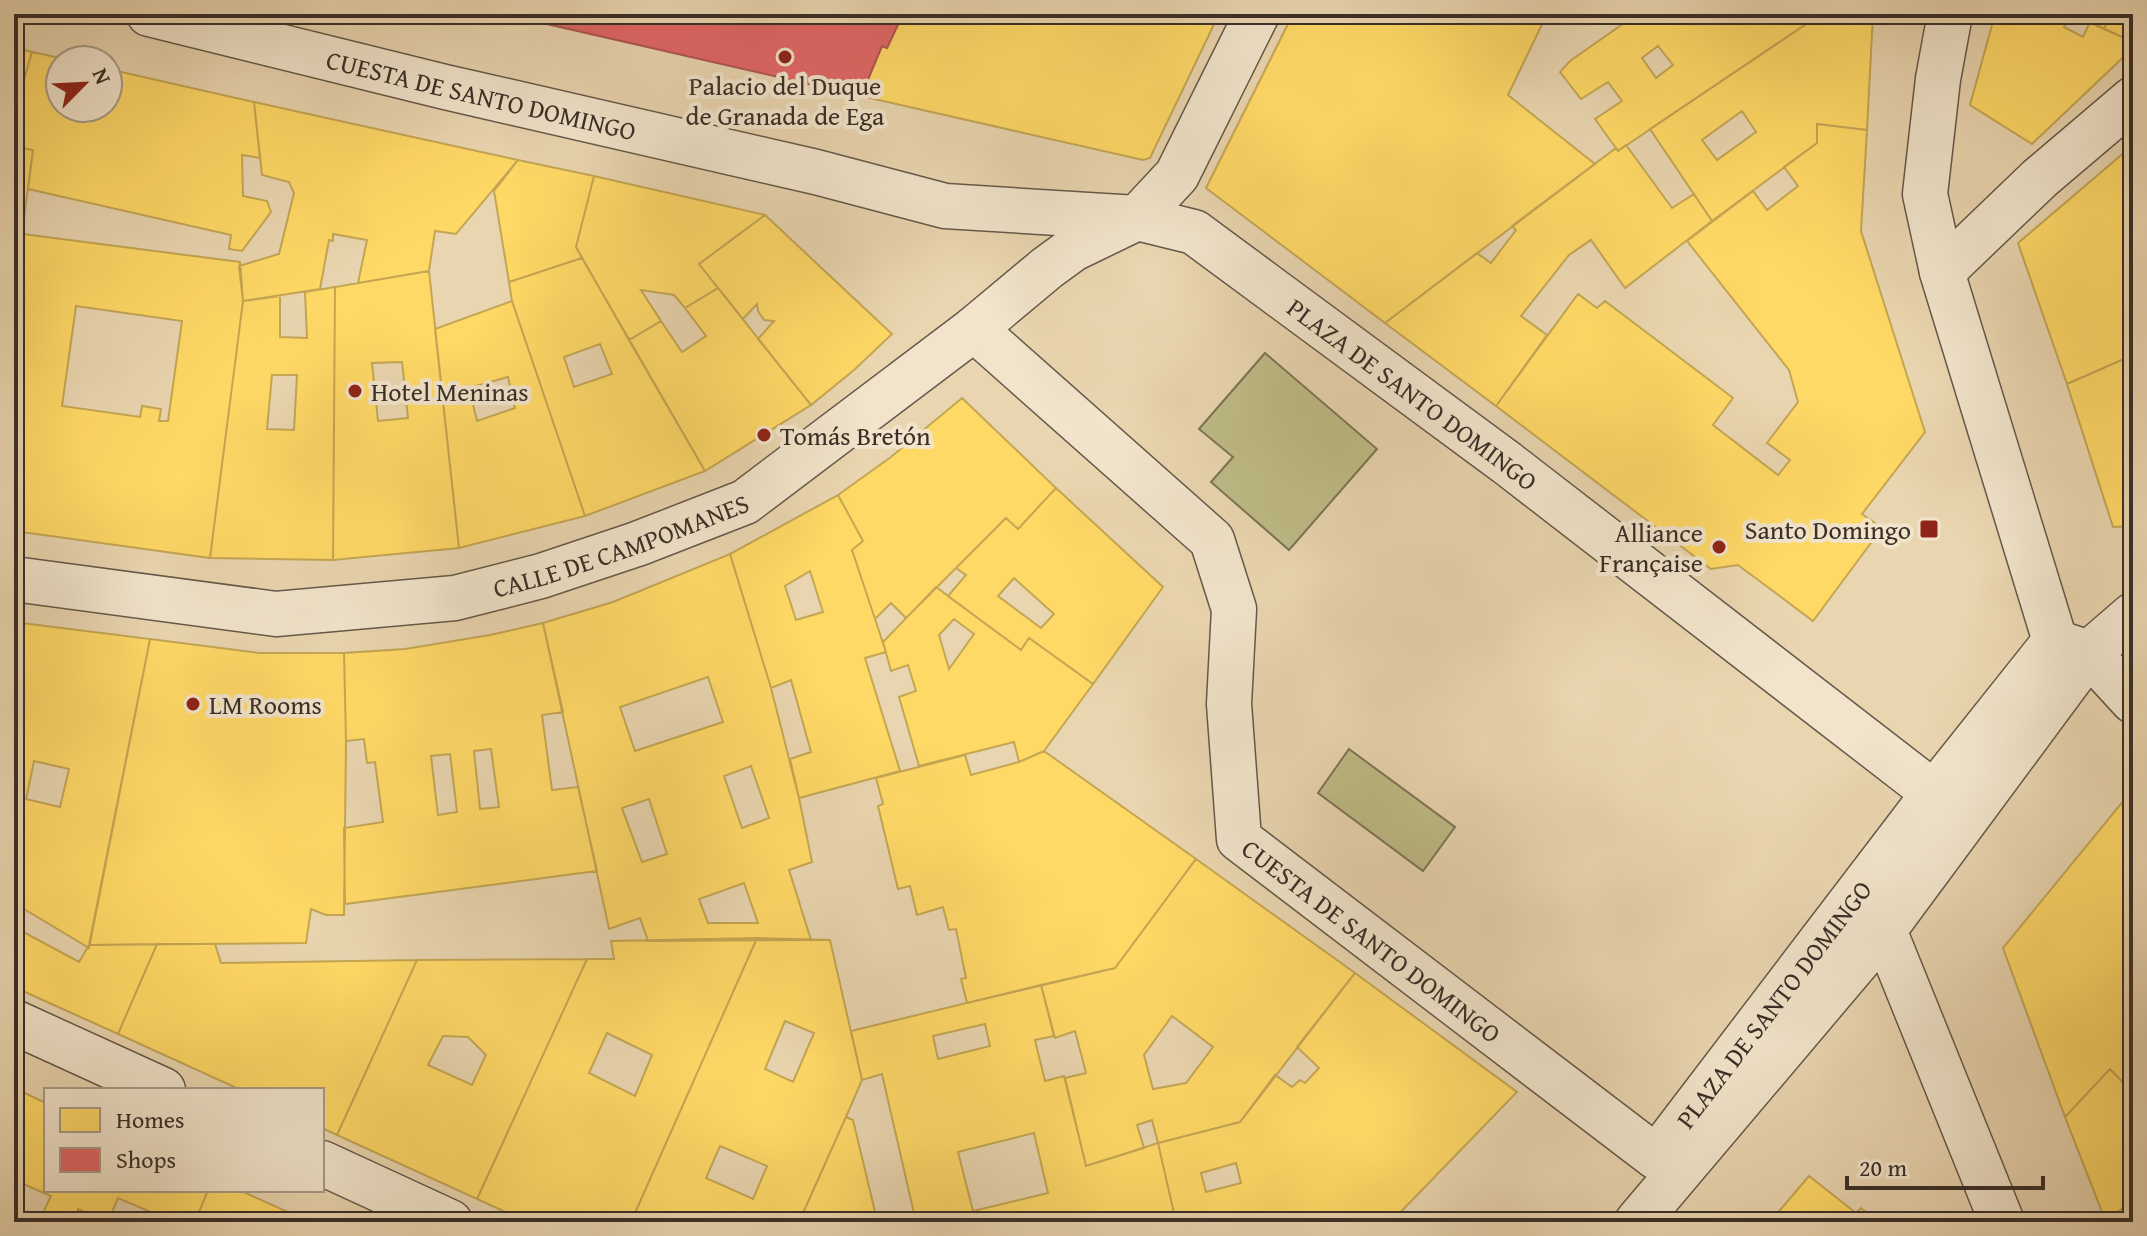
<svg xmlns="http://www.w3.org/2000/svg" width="2147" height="1236" font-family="'Gentium Book Plus',serif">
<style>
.green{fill:#bebb86;stroke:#7c7457;stroke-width:2}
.homes{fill:#ffd966;stroke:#c4a653;stroke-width:2;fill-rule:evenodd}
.shops{fill:#e06666;stroke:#ae5553;stroke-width:2}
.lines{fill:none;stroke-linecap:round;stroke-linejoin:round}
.minor-casing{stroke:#66584a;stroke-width:47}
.minor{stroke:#f1e4cb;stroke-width:44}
.poi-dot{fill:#8f2418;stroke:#f1e4cb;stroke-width:3}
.labels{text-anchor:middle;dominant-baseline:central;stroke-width:8;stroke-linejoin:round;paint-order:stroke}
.poi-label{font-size:26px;fill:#3a2e28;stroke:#f1e4cb;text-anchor:start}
.street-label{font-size:26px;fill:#3a2e28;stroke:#f1e4cb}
</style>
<rect width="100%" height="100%" fill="#e9d5af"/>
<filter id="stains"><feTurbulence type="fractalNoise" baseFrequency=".0025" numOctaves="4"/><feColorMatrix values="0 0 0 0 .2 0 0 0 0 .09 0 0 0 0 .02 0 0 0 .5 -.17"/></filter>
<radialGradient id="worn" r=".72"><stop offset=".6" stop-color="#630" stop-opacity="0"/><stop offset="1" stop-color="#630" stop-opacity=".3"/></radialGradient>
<path class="green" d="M1265,353L1377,449L1289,550L1211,482L1233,457L1199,429Z
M1349,749L1455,827L1423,871L1318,793Z"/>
<path class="homes" d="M903,14H1219L1150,158L1143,160L861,96L882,46L887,48Z
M1293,14H1547L1508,95L1595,164L1385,323L1206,188Z
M1637,14H1821L1618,151L1595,119L1622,101L1608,82L1581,99L1560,72L1570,61ZM1658,46L1673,65L1656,78L1642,58Z
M1821,14H1873L1867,130L1817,124V143L1712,221L1650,129ZM1742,111L1756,132L1717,160L1702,140Z
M1995,14H2071L2064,27L2083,37L2090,22L2133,42V48L2032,144L1970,105Z
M2071,14H2111L2104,29Z
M2111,14H2133V42L2104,29Z
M14,47L32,52L14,115Z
M32,52L69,60H60V108H108V69L254,102L260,158L242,155L243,196L267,201L271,212L242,251L229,249L231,235L28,189L33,150L14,147V115Z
M254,102L381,130L518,160L456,234L435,231L429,271L358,283L367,240L333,234V241L329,240L320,289L243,301L239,266L279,254L294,193L289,182L262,175Z
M1817,124L1867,130L1861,231L1925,432L1862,514L1882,528L1813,621L1738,565L1711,569L1496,406L1578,294L1597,308L1605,301L1733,398L1713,425L1778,475L1790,460L1767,443L1798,402L1789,370L1687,241L1753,191L1767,210L1798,186L1784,167L1817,143Z
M1626,145L1672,208L1694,194L1712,221L1625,288L1591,240L1569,255L1521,316L1547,335L1496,406L1385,323L1477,253L1491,263L1516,230L1512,226L1616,148L1618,151Z
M2133,145V355L2067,384L2018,243Z
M14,147L33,150L23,225L14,223Z
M518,160L594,176L576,247L582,258L509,282L494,191Z
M594,176L765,215L699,264L718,288L685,308L674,295L641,290L661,321L629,340L576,247Z
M765,215L892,334L854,370L811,405L758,339L774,321L764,320L758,311L757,304L743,319L699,264Z
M23,234L240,262L243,301L210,558L14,531V296ZM76,306L182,321L168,421H159L161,409L142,406L140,417L62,406Z
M14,253L19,254L14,296Z
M582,258L705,471L585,516L512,301L509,282ZM600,344L612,374L574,387L564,357Z
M429,271L459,548L333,560L335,287ZM402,362L408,418L378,421L372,363Z
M335,287L333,560L210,558L243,301L280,296V337L307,338L305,292ZM272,375H297L294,430L267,429Z
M718,288L811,405L705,471L629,340L661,321L682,352L706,336L685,308Z
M512,301L585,516L459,548L435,329ZM508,377L515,408L477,421L469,388Z
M2133,355V526L2113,527L2067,384Z
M962,398L1056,488L1018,529L1006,518L906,618L891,603L875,619L852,550L863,541L838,495L891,457Z
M1056,488L1163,587L1093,684L1029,638L1021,650L948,596L966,575L956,568L1006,518L1018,529ZM1014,578L1054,614L1041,628L998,596Z
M838,495L863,541L852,550L886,652L865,658L900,771L799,798L790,759L811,752L791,680L771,688L730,554ZM810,571L823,612L796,620L785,586Z
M730,554L771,688L799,798L812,862L789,870L811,940L648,941L640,918L609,929L543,623L613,602ZM708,677L723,722L635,751L620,707ZM751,766L769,818L742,828L724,776ZM649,799L667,854L642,862L622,808ZM744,883L758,923H708L699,899Z
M936,587L1021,650L1029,638L1093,684L1044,751L1019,762L1014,742L919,766L899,697L916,691L908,665L891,671L883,642ZM954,619L974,634L949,669L939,635Z
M14,622L150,639L89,948L14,903ZM34,761L69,769L60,807L26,799Z
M543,623L563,712L542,715L552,790L578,787L597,871L345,904L344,828L383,822L375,762L367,763L364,739L346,741L344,653L405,649L490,635ZM491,749L499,807L480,809L474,751ZM450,754L457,812L438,815L431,756Z
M150,639L259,653H344L346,741L344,915H326L311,909L306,943L89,945Z
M1044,751L1196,859L1115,968L967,1003L961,979L966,978L956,929L949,930L943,907L917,915L910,886L898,889L878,806L883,804L876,778L965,755L971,775L1019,762Z
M2133,789V1093L2110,1069L2065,1117L2003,948Z
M1196,859L1355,973L1240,1122L1158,1143L1152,1120L1137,1125L1144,1148L1086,1166L1065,1078L1086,1073L1075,1031L1055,1038L1041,985L1115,968ZM1172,1016L1213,1047L1186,1083L1153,1089L1144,1055Z
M14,927L79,962L89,945L157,944L118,1034L14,987Z
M757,938L631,1222H527L477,1199L587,959H614L611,941ZM607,1033L652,1055L635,1096L589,1073Z
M757,938L830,940L862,1080L846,1117L799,1222H631ZM785,1021L814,1033L793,1082L765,1069ZM720,1146L767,1166L753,1199L706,1178Z
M157,944H215L221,963L417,960L337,1135L322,1128V1090H241L118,1034Z
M587,959L477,1199L337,1135L417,960ZM443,1036L468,1037L486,1055L472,1085L428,1065Z
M1355,973L1517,1092L1391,1222H1176L1158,1143L1240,1122L1275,1075L1292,1087L1300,1080L1305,1083L1319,1068L1297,1047ZM1236,1163L1241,1183L1206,1192L1201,1173Z
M1041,985L1054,1036L1035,1040L1045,1081L1064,1076L1086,1166L1158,1143L1176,1222H916L882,1074L862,1080L851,1031ZM985,1024L990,1046L938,1059L933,1036ZM1034,1133L1048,1193L973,1211L958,1152Z
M2110,1069L2133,1093V1199L2106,1222L2065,1117Z
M14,1088L46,1103V1190H208L195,1222H156L158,1215L118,1198L108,1222L78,1209L76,1222H34L41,1217L51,1196L14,1180Z
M846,1117L853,1120L877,1220L862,1222L843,1212L838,1222H799Z
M1809,1176L1856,1213L1861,1208L1878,1222H1770Z
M208,1190H239L310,1222H195Z
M2133,1199V1222H2106Z
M78,1209L108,1222H76Z"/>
<path class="shops" d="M503,14H903L887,48L882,46L861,96Z"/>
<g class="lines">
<defs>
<g id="minor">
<path id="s1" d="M149,14L445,87L816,172L945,206L1137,218L1194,232L1507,463L1934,793"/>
<path d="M1950,14L1938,79L1925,194L1942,272L2055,641"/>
<path d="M1942,272L2040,178L2133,99"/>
<path id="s2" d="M974,329L1212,540L1234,609L1229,704L1239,839L1656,1157"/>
<path id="s3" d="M14,579L276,614L455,598L541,576L637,544L745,502L974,329L1047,268L1073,249L1137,218L1177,175L1257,14"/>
<path d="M2062,644L2089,653L2133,701"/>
<path d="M1880,905L1884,930L2002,1222"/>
<path d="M14,1022L163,1090"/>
<path id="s4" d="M1658,1155L1934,793L2055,641"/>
<path d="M322,1163L450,1222"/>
<path d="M1637,1222L1884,930L2089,653L2133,615"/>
</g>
</defs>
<use href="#minor" class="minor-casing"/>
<use href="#minor" class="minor"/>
</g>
<g class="poi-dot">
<circle cx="785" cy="57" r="8"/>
<circle cx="355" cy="391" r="8"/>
<circle cx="764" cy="435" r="8"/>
<rect x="1919" y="519" width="20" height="20" rx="4"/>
<circle cx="1719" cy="547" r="8"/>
<circle cx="193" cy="704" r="8"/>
</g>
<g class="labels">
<g class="poi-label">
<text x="785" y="85" text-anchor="middle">Palacio del Duque<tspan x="785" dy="30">de Granada de Ega</tspan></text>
<text x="371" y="391">Hotel Meninas</text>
<text x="780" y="435">Tomás Bretón</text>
<text x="1911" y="529" text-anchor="end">Santo Domingo</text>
<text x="1703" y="532" text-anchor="end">Alliance<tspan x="1703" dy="30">Française</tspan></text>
<text x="209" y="704">LM Rooms</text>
</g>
<g class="street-label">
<text stroke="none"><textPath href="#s1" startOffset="342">CUESTA DE SANTO DOMINGO</textPath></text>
<text stroke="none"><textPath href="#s1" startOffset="1342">PLAZA DE SANTO DOMINGO</textPath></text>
<text stroke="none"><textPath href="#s3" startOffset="618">CALLE DE CAMPOMANES</textPath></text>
<text stroke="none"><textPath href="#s2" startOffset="788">CUESTA DE SANTO DOMINGO</textPath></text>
<text stroke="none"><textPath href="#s4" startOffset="190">PLAZA DE SANTO DOMINGO</textPath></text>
</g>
</g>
<rect width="2147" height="1236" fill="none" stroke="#e9d5af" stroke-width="48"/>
<rect x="16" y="16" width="2115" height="1204" fill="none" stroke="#3a2e28" stroke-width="4"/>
<rect x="24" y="24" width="2099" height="1188" fill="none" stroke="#3a2e28" stroke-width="2"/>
<rect x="44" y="1088" width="280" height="104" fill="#f1e4cb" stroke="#a89b8a" stroke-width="2"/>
<rect x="60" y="1108" width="40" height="24" fill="#ffd966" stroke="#a89b8a" stroke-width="2"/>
<text x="116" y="1128" font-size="24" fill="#3a2e28">Homes</text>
<rect x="60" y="1148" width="40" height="24" fill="#e06666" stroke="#a89b8a" stroke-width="2"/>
<text x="116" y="1168" font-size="24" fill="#3a2e28">Shops</text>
<g transform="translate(84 84) rotate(66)"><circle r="38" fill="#f1e4cb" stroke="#a89b8a" stroke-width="2"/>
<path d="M0-6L14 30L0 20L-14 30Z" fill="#8f2418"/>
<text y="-12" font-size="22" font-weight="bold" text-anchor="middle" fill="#3a2e28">N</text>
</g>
<path d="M1847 1176v12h196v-12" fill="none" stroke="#3a2e28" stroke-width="4"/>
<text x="1859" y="1176" font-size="24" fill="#3a2e28" stroke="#f1e4cb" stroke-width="6" paint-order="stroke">20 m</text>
<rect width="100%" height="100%" filter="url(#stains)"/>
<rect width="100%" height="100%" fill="url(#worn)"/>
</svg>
